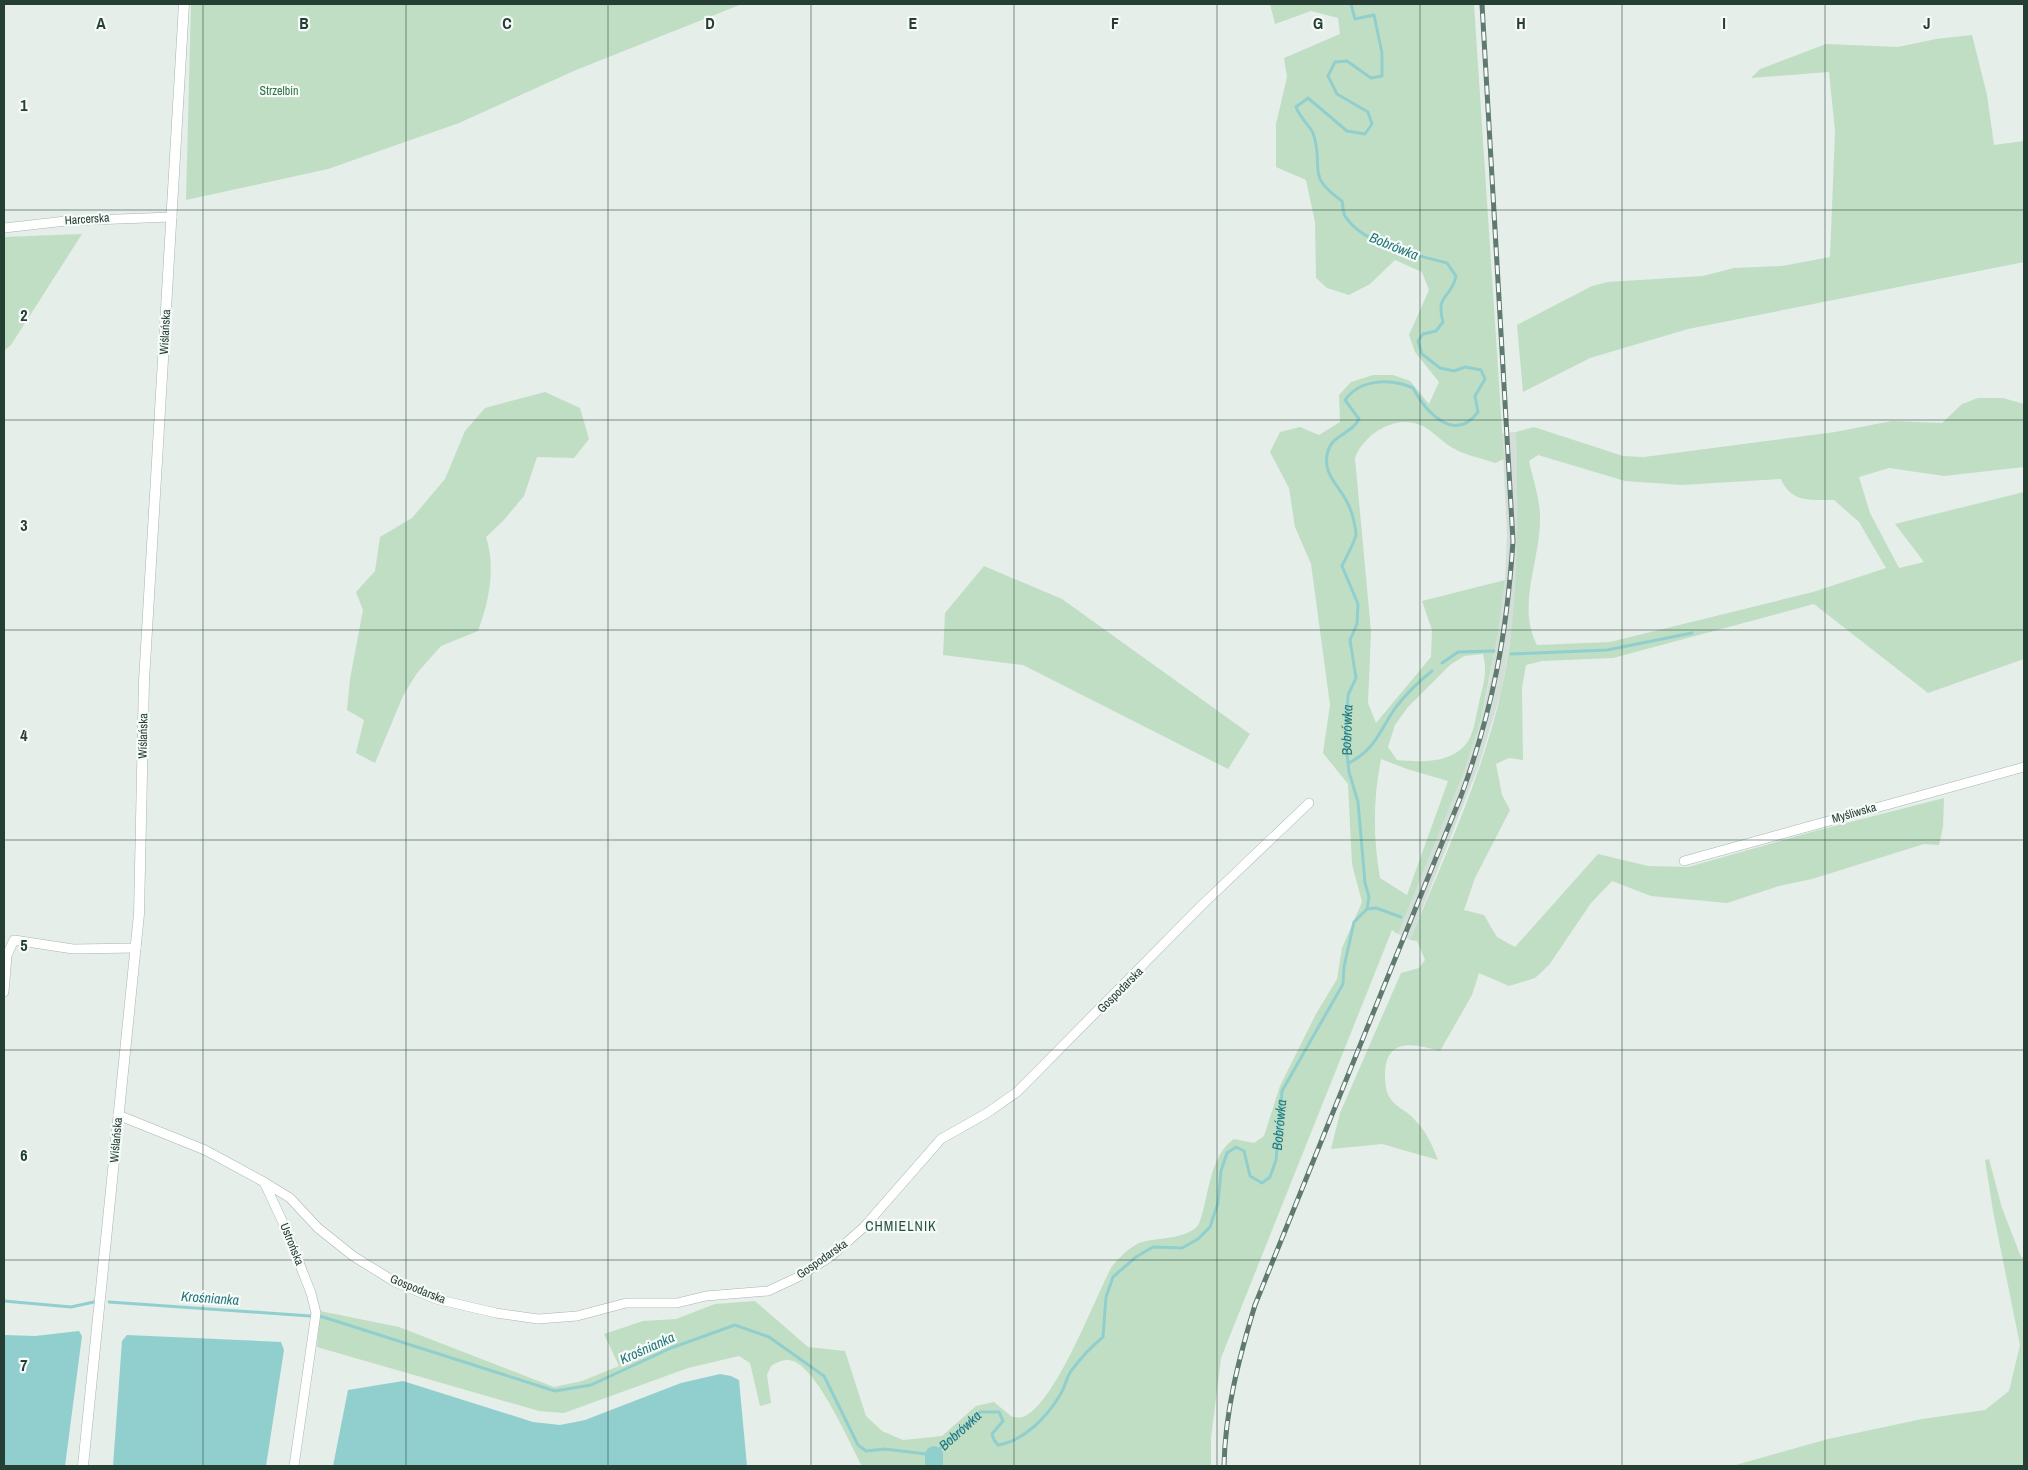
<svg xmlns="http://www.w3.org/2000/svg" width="2028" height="1470" font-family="'Archivo Narrow',sans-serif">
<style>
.built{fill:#d4ded8}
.green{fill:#c0dec4;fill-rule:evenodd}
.water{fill:#91cfcf}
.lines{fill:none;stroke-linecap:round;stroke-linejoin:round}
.stream{stroke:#91cfcf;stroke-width:3}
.river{stroke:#91cfcf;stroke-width:18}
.minor-casing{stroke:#a8b6af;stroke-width:10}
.tertiary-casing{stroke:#a8b6af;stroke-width:11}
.minor{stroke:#fff;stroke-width:9}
.tertiary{stroke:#fff;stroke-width:10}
.rail-casing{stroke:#607a6f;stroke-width:5}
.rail{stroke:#f6faf8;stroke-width:3;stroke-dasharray:9;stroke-linecap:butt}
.grid{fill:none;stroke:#253f34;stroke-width:1;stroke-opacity:0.55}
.labels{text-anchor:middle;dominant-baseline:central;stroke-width:4.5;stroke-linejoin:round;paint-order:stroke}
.park-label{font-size:12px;fill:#317441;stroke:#f6faf8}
.street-label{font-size:12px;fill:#253f34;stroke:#f6faf8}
.water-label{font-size:14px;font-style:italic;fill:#217779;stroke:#f6faf8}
.neighbourhood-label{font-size:14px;letter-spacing:1px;fill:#22513e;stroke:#f6faf8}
.grid-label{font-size:16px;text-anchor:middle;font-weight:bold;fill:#253f34;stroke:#f6faf8;stroke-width:4.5;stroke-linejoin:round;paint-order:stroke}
</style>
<rect width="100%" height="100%" fill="#e5eee9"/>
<path class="built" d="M1516,432L1519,539L1514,615L1502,689L1479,765L1410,940L1398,934L1464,772L1481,719L1490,678L1505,580L1507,534L1502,433Z"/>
<path class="green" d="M191,4H742L576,70L459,123L328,169L186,200Z
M1270,4H1474L1504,459L1495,463C1481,458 1464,455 1451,447C1441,441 1431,429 1420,425C1395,414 1363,435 1355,458L1371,631L1368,703L1376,723L1431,657L1432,630L1422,601L1505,580L1498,633L1481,719L1464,772L1398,934L1392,930L1221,1358L1211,1438V1466H862C849,1442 818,1370 793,1361C785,1358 777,1362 771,1366L767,1375L771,1403L760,1406L750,1363L739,1356L688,1368L564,1413L539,1411L317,1347L320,1311L399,1327L554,1387L582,1381L619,1366L604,1334L643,1321L676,1319L715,1304L755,1301L808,1347L845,1351L866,1416L882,1431L903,1440L942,1436L976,1406L994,1402L1012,1417C1015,1417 1020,1418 1023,1417C1055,1405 1094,1300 1111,1268C1116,1260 1130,1247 1139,1243C1155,1237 1194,1240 1200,1221C1209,1195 1210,1155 1234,1139L1254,1143L1264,1136L1280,1086L1316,1014L1337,979L1342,948L1362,902L1352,864L1348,784L1323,753L1330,705L1311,564L1295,527L1289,488L1270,452L1280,432L1300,427L1319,435L1340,422L1339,395L1351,382L1373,375H1393L1410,381L1429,404L1439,382L1415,352L1409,335L1429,290L1422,272L1395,260L1370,284L1349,295L1327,288L1316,278L1315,222L1306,180L1276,167V124L1287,77L1284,58L1340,34L1338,18L1311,11L1275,24ZM1483,654C1488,673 1483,685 1479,703C1476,715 1474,735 1466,744C1450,764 1419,762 1397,760L1388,747L1395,725L1408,707L1450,665L1464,656ZM1381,759L1407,769L1448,781L1407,895L1380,878C1373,837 1373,800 1381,759Z
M1972,35L1987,95L1994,145L2024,141V262L1688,329L1590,358L1523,392L1517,325L1592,286L1608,282L1703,276L1734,268L1782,266L1830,257L1835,131L1829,72L1751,78L1760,69L1826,44L1898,47L1936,39Z
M82,234L11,345L4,351V237Z
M545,392L580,408L589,439L574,458L537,457L524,496L503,521L486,537C496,568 489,601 478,631L441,646L417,673L403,696L375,763L356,753L364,720L347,710L350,679L363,610L356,592L375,571L380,537L412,518L445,479L465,431L485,408Z
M1978,398H2003L2024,404V467L1944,476L1889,468L1859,477L1870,513L1899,568L1924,562L1895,524L2024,492V659L1928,693L1814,604L1613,658L1542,661L1526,665L1522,688L1523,760L1509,758L1496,764L1502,795L1510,810L1475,878L1464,910L1484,915L1497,937L1515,947L1598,854L1648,866L1688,867L1815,831L1944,798L1943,827L1939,845L1924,844L1812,879L1779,886L1727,903L1651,896L1612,881L1591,903L1549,965L1535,978L1509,986L1479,973L1472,995L1440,1051C1415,1044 1387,1037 1385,1072C1385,1080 1385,1091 1390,1098C1394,1106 1407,1111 1413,1118C1426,1130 1432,1145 1438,1160L1382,1144L1331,1149L1340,1113L1401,973L1419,968L1425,960L1417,941L1410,940C1444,858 1483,774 1502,688C1520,603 1518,518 1516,432L1534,427L1623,456L1644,457L1835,432L1892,421L1942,423L1962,404ZM1538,455L1625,481L1682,485L1781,479C1791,503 1811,500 1834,500L1859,522L1886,568L1813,592L1610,642L1537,645C1516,605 1541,560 1540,517C1540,499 1533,479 1529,461Z
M984,566L1062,599L1250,734L1228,769L1023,665L943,655L945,613Z
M1989,1159L2002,1208L2021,1257H2024V1466H1732L1828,1439L1922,1419L1985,1410L2009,1391L2020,1345L1993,1211L1985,1160Z"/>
<path class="water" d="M79,1331L82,1336L65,1466H4V1335L35,1336Z
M127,1335L281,1342L284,1350L266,1466H113L122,1341Z
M720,1374L731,1376L739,1380L747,1466H333L348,1390L403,1381L533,1422L560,1425L585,1420L681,1383Z"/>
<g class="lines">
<g class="stream">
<path d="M1511,654L1607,650L1692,633"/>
<path d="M1442,663L1458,652L1494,651"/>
<path d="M1349,763C1377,748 1379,731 1396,707C1407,693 1418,682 1432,671"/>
<path d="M1367,909L1376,908L1401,917"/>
<path d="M4,1301L71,1307L94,1302"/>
<path d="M109,1302L310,1316"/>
<path id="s1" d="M320,1316L555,1391L591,1385L671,1348L735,1325L769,1337L824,1376L858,1445L866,1451L885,1449L934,1455C948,1439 965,1428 980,1412H999L1003,1421L992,1434L994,1440L998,1445C1024,1441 1047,1417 1060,1395C1065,1388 1066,1378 1071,1371C1080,1359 1092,1346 1103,1337L1106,1297L1113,1277L1136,1257L1153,1247L1182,1248L1198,1239L1210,1227L1218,1203L1221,1171L1227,1153L1236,1147L1244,1151L1250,1176L1262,1183L1270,1177L1276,1160L1282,1091L1343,984L1344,967L1354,922L1367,909L1369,897L1365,883L1358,802L1349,772L1346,745L1348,695L1356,678L1350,640L1357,624L1358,604L1342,566C1345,559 1356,540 1356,534C1355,525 1352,512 1348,504C1340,486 1321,474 1328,451C1333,434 1352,434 1359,419L1345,400C1360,379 1390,378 1413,388C1426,412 1454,444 1478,412L1475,396L1485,379L1481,370L1465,367L1454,371L1440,368L1422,354L1418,341L1423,334L1436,331L1443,322C1435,294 1452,298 1456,276L1447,263C1417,255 1363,245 1345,216C1343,213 1343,206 1342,201C1304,174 1325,168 1313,133C1310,126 1300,118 1296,107L1308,98L1347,131L1365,134L1372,124L1368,112L1337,94L1328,76L1335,62L1347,61L1371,78L1382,76V53L1374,15L1355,19L1351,4"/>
</g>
<path class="river" d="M934,1455V1466"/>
<defs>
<path id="minor" d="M4,228L66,221L172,217
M1684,861L2024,767
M4,992L7,955L14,940L73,949L136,948
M118,1115L205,1150L264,1182L285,1227L311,1293L316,1313L294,1466
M264,1182L290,1198L318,1228L353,1256L395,1282L436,1299L496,1313L538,1319L577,1316L626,1303H677L706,1296L768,1291L796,1278L830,1257L864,1227L941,1139L987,1113L1017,1092L1201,906L1309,803"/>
<path id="tertiary" d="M83,1466L139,914L144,681L184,4"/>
</defs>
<use href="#minor" class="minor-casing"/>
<use href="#tertiary" class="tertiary-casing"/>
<use href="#minor" class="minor"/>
<use href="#tertiary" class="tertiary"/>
<defs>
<path id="rail" d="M1224,1466C1225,1411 1239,1358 1255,1305L1461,796C1493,709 1507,633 1513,541L1482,4"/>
</defs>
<use href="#rail" class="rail-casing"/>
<use href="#rail" class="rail"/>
</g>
<path class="grid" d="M203,4V1466M406,4V1466M608,4V1466M811,4V1466M1014,4V1466M1217,4V1466M1420,4V1466M1622,4V1466M1825,4V1466M4,210H2024M4,420H2024M4,630H2024M4,840H2024M4,1050H2024M4,1260H2024"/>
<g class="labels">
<g class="park-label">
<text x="279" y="91">Strzelbin</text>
</g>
<g class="street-label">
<text transform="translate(87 219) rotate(-4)">Harcerska</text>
<text transform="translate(165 332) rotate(-87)">Wiślańska</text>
<text transform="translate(143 736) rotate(-89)">Wiślańska</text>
<text transform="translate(1854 813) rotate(-16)">Myśliwska</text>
<text transform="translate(1120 990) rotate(-45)">Gospodarska</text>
<text transform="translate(116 1140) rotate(-85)">Wiślańska</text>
<text transform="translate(292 1244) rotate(68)">Ustrońska</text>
<text transform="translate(822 1259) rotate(-35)">Gospodarska</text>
<text transform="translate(418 1289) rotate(22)">Gospodarska</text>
</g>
<g class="water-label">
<text transform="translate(1394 246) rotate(22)">Bobrówka</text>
<text stroke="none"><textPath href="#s1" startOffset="1770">Bobrówka</textPath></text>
<text stroke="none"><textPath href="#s1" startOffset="1350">Bobrówka</textPath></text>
<text transform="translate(210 1298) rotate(4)">Krośnianka</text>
<text transform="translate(647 1348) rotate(-24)">Krośnianka</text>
<text stroke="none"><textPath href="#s1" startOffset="734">Bobrówka</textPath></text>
</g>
<g class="neighbourhood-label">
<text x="901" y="1226">CHMIELNIK</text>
</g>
</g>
<g class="grid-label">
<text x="101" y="29">A</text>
<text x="304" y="29">B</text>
<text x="507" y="29">C</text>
<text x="710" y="29">D</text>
<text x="913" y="29">E</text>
<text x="1115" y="29">F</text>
<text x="1318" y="29">G</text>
<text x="1521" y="29">H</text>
<text x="1724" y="29">I</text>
<text x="1927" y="29">J</text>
<text x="24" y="111">1</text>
<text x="24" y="321">2</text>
<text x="24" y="531">3</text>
<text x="24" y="741">4</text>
<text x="24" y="951">5</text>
<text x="24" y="1161">6</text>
<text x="24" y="1371">7</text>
</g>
<rect width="2028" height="1470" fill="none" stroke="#253f34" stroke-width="10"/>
</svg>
